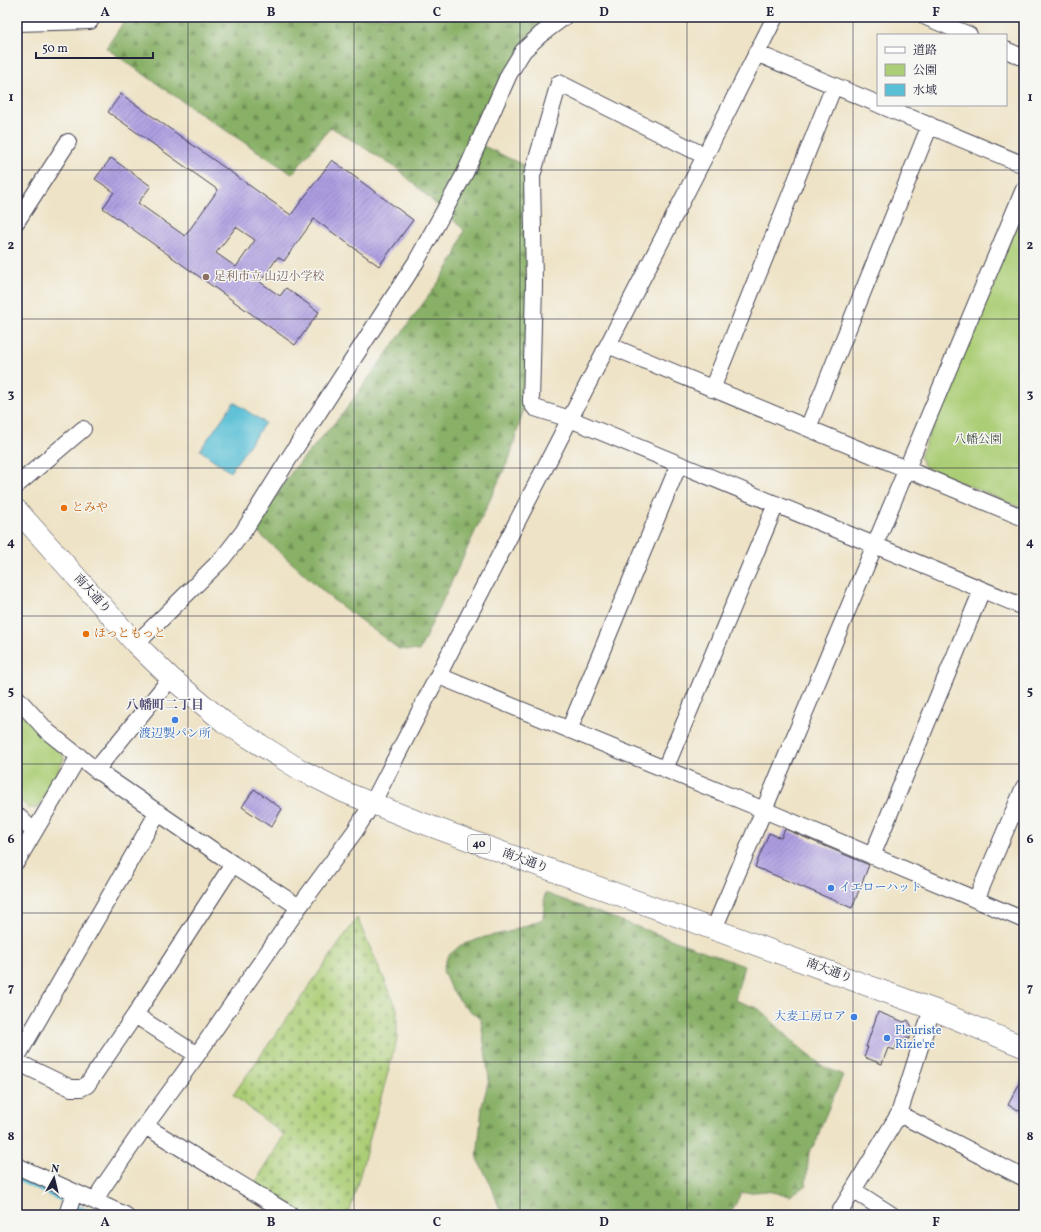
<svg xmlns="http://www.w3.org/2000/svg" width="1041" height="1232" font-family="Vollkorn,'Noto Serif JP',serif">
<style>
.forest{fill:url(#forest-firs);stroke:#556950}
.cemetery{fill:url(#cemetery-stones);stroke:#667858}
.park{fill:#abcd75;stroke:#667858}
.water{fill:#58bfd6;stroke:#3d7088}
.lines{fill:none;stroke-linecap:round;stroke-linejoin:round}
.stream{stroke:#58bfd6;stroke-width:4.5}
.building{fill:url(#building-hatch);fill-rule:evenodd}
.minor-casing{stroke:#413f50;stroke-width:18}
.major-casing{stroke:#413f50;stroke-width:22}
.minor{stroke:#fff;stroke-width:16}
.major{stroke:#fff;stroke-width:21}
.grid{fill:none;stroke:#22223b;stroke-width:1;stroke-opacity:0.55}
.education-dot{fill:#8d6e63;stroke:#f6f6f2;stroke-width:1.5}
.food-dot{fill:#e8710a;stroke:#f6f6f2;stroke-width:1.5}
.shop-dot{fill:#3f7fe0;stroke:#f6f6f2;stroke-width:1.5}
.labels{text-anchor:middle;dominant-baseline:central;stroke-width:3;stroke-linejoin:round;paint-order:stroke}
.shield{fill:#f6f6f2;stroke:#626272;stroke-width:1}
.shield-label{font-size:11px;font-weight:bold;fill:#22223b}
.education-label{font-size:12px;fill:#785e54;stroke:#f6f6f2;text-anchor:start}
.park-label{font-size:12px;fill:#4b554c;stroke:#f6f6f2}
.food-label{font-size:12px;fill:#c56008;stroke:#f6f6f2;text-anchor:start}
.street-label{font-size:12px;fill:#22223b;stroke:#f6f6f2}
.shop-label{font-size:12px;fill:#366cbe;stroke:#f6f6f2;text-anchor:start}
.neighbourhood-label{font-size:13px;font-weight:bold;fill:#534d75;stroke:#f6f6f2}
.neatline{fill:none;stroke:#22223b;stroke-width:1.5}
.grid-label{font-size:13px;text-anchor:middle;font-weight:bold;fill:#22223b}
</style>
<defs>
<pattern id="forest-firs" width="22" height="20" patternUnits="userSpaceOnUse"><rect width="22" height="20" fill="#88b066"/><path d="M5 1l3.5 6h-7zM16 11l3.5 6h-7z" fill="#6f8f55"/></pattern>
<pattern id="cemetery-stones" width="16" height="16" patternUnits="userSpaceOnUse"><rect width="16" height="16" fill="#abcd75"/><path d="M2 7V4a2 2 0 0 1 4 0v3zM10 15v-3a2 2 0 0 1 4 0v3z" fill="#93b066"/></pattern>
<pattern id="building-hatch" width="6" height="6" patternUnits="userSpaceOnUse"><rect width="6" height="6" fill="#ad9de1"/><path d="M-1 1l2-2M0 6l6-6M5 7l2-2" fill="none" stroke="#8c80b8"/></pattern>
</defs>
<rect width="100%" height="100%" fill="#f6f6f2"/>
<filter id="ink" filterUnits="userSpaceOnUse"><feTurbulence type="fractalNoise" baseFrequency=".025" numOctaves="2"/><feDisplacementMap in="SourceGraphic" scale="8" xChannelSelector="R" yChannelSelector="G"/><feConvolveMatrix kernelMatrix="1 2 1 2 8 2 1 2 1" color-interpolation-filters="sRGB"/></filter>
<filter id="wash" filterUnits="userSpaceOnUse"><feTurbulence type="fractalNoise" baseFrequency=".012" numOctaves="4" result="noise"/><feDisplacementMap in="SourceGraphic" scale="16" xChannelSelector="R" yChannelSelector="G"/><feGaussianBlur stdDeviation="0.9" result="paint"/><feColorMatrix in="noise" values="0 0 0 0 0 0 0 0 0 0 0 0 0 0 0 0 0 1.4 0 .05"/><feComposite in="paint" operator="in"/></filter>
<g filter="url(#wash)">
<rect width="100%" height="100%" fill="#eee3c6"/>
<path class="forest" d="M127,17H548L527,37L471,140L523,165L527,230L528,381L524,407L510,457L419,651L399,649L332,599L254,529L293,470L344,412L438,283L456,254L464,230L398,169L331,127L292,174L195,110L106,48Z
M545,893L744,966L735,1000L759,1009L798,1046L824,1067L843,1075L821,1126L817,1140L809,1152L806,1185L790,1196L767,1191L741,1193L730,1215H502L491,1185L477,1159L482,1106L489,1079L481,1020L461,1003L449,985L443,971L445,963L448,956L461,945L485,937L508,932L543,919Z"/>
<path class="cemetery" d="M357,918L397,1008V1039L349,1215H304L254,1185L284,1135L233,1095Z"/>
<path class="park" d="M1024,208V509L925,467L920,457Z
M17,710L61,751L64,759L38,808H28L17,797Z"/>
<path class="water" d="M234,402L265,423L230,472L200,450Z"/>
<g class="lines">
<path class="stream" d="M17,1179L95,1215"/>
</g>
<g id="blocks">
<path class="building" d="M121,94L291,215L332,160L413,220L379,266L314,219L284,261L278,257L260,282L280,296L286,288L319,312L295,345L103,208L114,192L95,179L111,158L151,186L138,203L185,236L218,190L108,112ZM236,227L255,240L236,267L216,253Z
M254,789L282,809L271,827L242,807Z
M785,829L869,865L852,908L755,867L769,833L781,838Z
M878,1012L904,1022L908,1020L913,1029L909,1039L906,1038L904,1041L899,1039L895,1050L888,1048L882,1064L864,1057L868,1047H866Z
M1024,1075V1113L1008,1105Z"/>
</g>
</g>
<g filter="url(#ink)">
<use href="#blocks" fill-opacity="0" stroke="#413f50" stroke-width="1"/>
<g class="lines">
<defs>
<path id="minor" d="M926,17L969,35
M17,23L90,21L92,17
M1006,50L1024,58
M756,53L878,104
M880,105L1024,165
M705,156L559,83L532,176L534,284L531,402L535,408L570,419L1024,607
M17,221L68,142
M608,345L1024,518
M712,389L834,86
M808,428L930,125
M17,485L83,429
M136,644L222,559L243,532L291,455L416,262L465,173L509,74L523,51L540,35L564,17
M439,676L764,810L1024,920
M17,698L48,732L96,770L233,864L299,907
M569,730L679,464
M665,769L776,504
M96,770L171,678
M17,815L34,832
M872,856L982,590
M17,861L79,756
M976,900L1024,787
M714,929L1024,189
M135,1015L197,1055
M17,1057L158,812
M17,1062L71,1088H81L87,1085L135,1015L233,864
M899,1114L1024,1178
M145,1126L291,1215
M17,1166L125,1215
M853,1190L892,1215
M96,1202L101,1190L145,1126L197,1055L299,907L355,831L372,804L705,156L775,17
M67,1215L74,1192
M838,1215L899,1114L932,1009"/>
<path id="major" d="M17,510L136,644L171,678L224,722L299,769L344,792L414,820L932,1009L1024,1047"/>
</defs>
<use href="#minor" class="minor-casing"/>
<use href="#major" class="major-casing"/>
<use href="#minor" class="minor"/>
<use href="#major" class="major"/>
</g>
</g>
<path class="grid" d="M188,17V1215M354,17V1215M520,17V1215M687,17V1215M853,17V1215M17,170H1024M17,319H1024M17,468H1024M17,616H1024M17,764H1024M17,913H1024M17,1062H1024"/>
<circle class="education-dot" cx="206" cy="277" r="4"/>
<g class="food-dot">
<circle cx="64" cy="508" r="4"/>
<circle cx="86" cy="634" r="4"/>
</g>
<g class="shop-dot">
<circle cx="175" cy="720" r="4"/>
<circle cx="831" cy="888" r="4"/>
<circle cx="854" cy="1017" r="4"/>
<circle cx="887" cy="1038" r="4"/>
</g>
<g class="labels">
<rect class="shield" x="468" y="835" width="22" height="18" rx="3"/>
<g class="shield-label">
<text x="479" y="844">40</text>
</g>
<g class="education-label">
<text x="214" y="277">足利市立 山辺小学校</text>
</g>
<g class="park-label">
<text x="978" y="440">八幡公園</text>
</g>
<g class="food-label">
<text x="72" y="508">とみや</text>
<text x="94" y="634">ほっともっと</text>
</g>
<g class="street-label">
<text transform="translate(92 594) rotate(48)">南大通り</text>
<text transform="translate(525 861) rotate(20)">南大通り</text>
<text transform="translate(829 971) rotate(20)">南大通り</text>
</g>
<g class="shop-label">
<text x="175" y="734" text-anchor="middle">渡辺製パン所</text>
<text x="839" y="888">イエローハット</text>
<text x="846" y="1017" text-anchor="end">大麦工房ロア</text>
<text x="895" y="1031">Fleuriste<tspan x="895" dy="14">Rizie're</tspan></text>
</g>
<g class="neighbourhood-label">
<text x="165" y="706">八幡町二丁目</text>
</g>
</g>
<rect width="1041" height="1232" fill="none" stroke="#f6f6f2" stroke-width="44"/>
<rect x="877" y="34" width="130" height="72" fill="#f6f6f2" stroke="#a1a1a9"/>
<rect x="885" y="47" width="20" height="6" fill="#ffffff" stroke="#a1a1a9"/>
<text x="913" y="54" font-size="12" fill="#22223b">道路</text>
<rect x="885" y="64" width="20" height="12" fill="#abcd75" stroke="#a1a1a9"/>
<text x="913" y="74" font-size="12" fill="#22223b">公園</text>
<rect x="885" y="84" width="20" height="12" fill="#58bfd6" stroke="#a1a1a9"/>
<text x="913" y="94" font-size="12" fill="#22223b">水域</text>
<g transform="translate(54 1178) rotate(8)" stroke="#f6f6f2" stroke-width="3" paint-order="stroke">
<path d="M0-3L7 15L0 10L-7 15Z" fill="#22223b"/>
<text y="-6" font-size="11" font-weight="bold" text-anchor="middle" fill="#22223b">N</text>
</g>
<path d="M36 52v6h117v-6" fill="none" stroke="#22223b" stroke-width="2"/>
<text x="42" y="52" font-size="12" fill="#22223b" stroke="#f6f6f2" stroke-width="3" paint-order="stroke">50 m</text>
<rect x="22" y="22" width="997" height="1188" class="neatline"/>
<g class="grid-label">
<text x="105" y="16">A</text>
<text x="271" y="16">B</text>
<text x="437" y="16">C</text>
<text x="604" y="16">D</text>
<text x="770" y="16">E</text>
<text x="936" y="16">F</text>
<text x="11" y="101">1</text>
<text x="1030" y="101">1</text>
<text x="11" y="249">2</text>
<text x="1030" y="249">2</text>
<text x="11" y="398">3</text>
<text x="1030" y="398">3</text>
<text x="11" y="546">4</text>
<text x="1030" y="546">4</text>
<text x="11" y="695">5</text>
<text x="1030" y="695">5</text>
<text x="11" y="843">6</text>
<text x="1030" y="843">6</text>
<text x="11" y="992">7</text>
<text x="1030" y="992">7</text>
<text x="11" y="1140">8</text>
<text x="1030" y="1140">8</text>
<text x="105" y="1226">A</text>
<text x="271" y="1226">B</text>
<text x="437" y="1226">C</text>
<text x="604" y="1226">D</text>
<text x="770" y="1226">E</text>
<text x="936" y="1226">F</text>
</g>
</svg>
